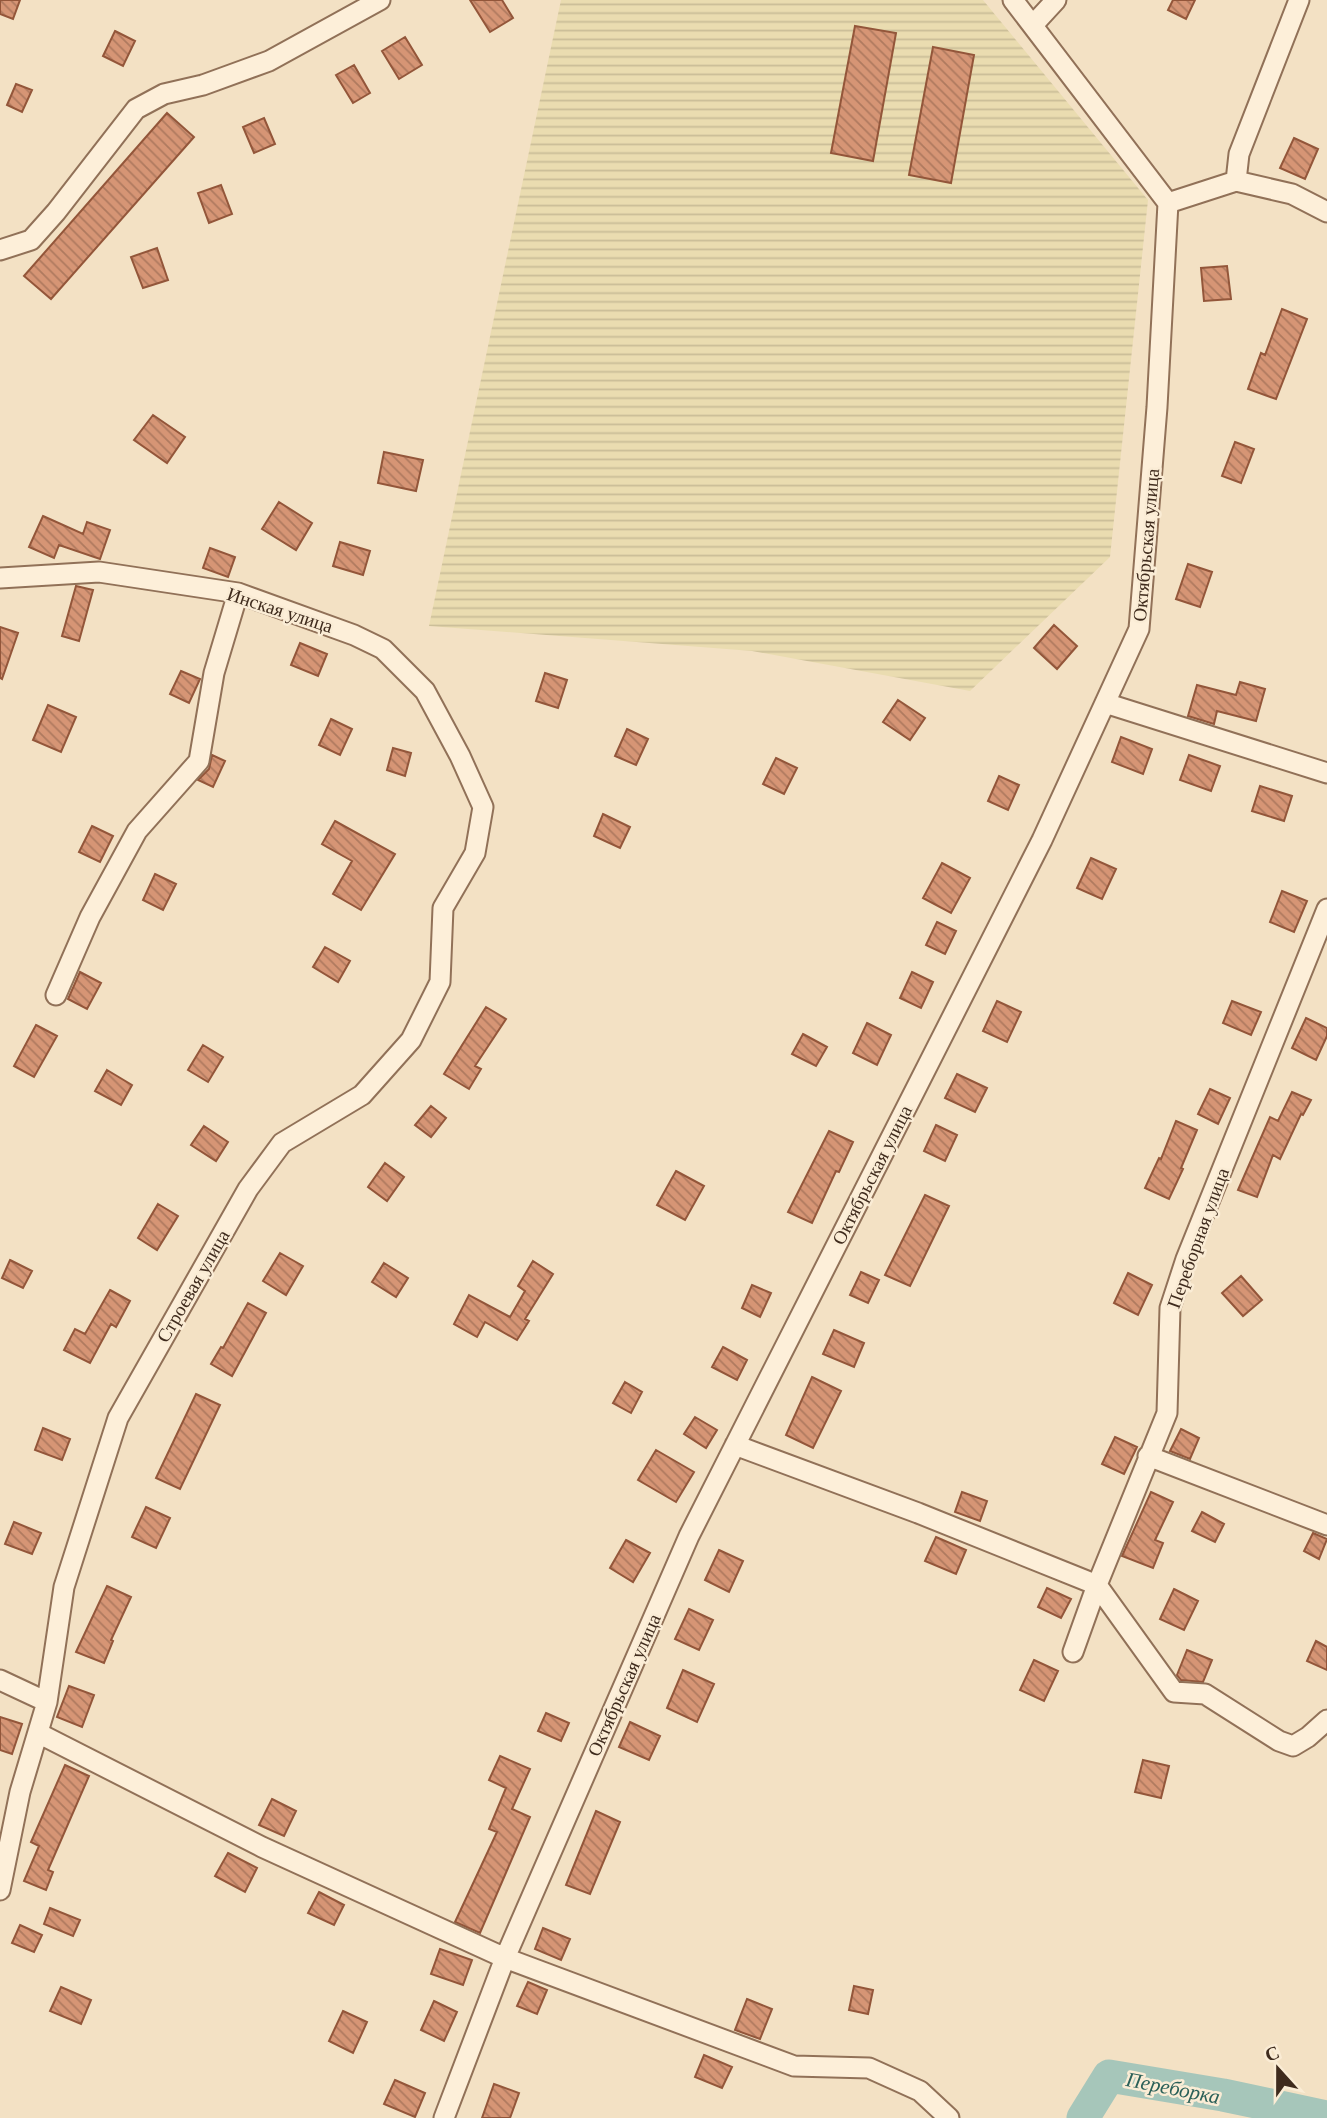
<svg xmlns="http://www.w3.org/2000/svg" width="1327" height="2118" font-family="Georgia,serif">
<style>
.farmland{fill:url(#farmland-rules)}
.lines{fill:none;stroke-linecap:round;stroke-linejoin:round}
.river{stroke:#a6c6ba;stroke-width:33}
.building{fill:url(#building-back-hatch);stroke:#93563a;stroke-width:2}
.minor-casing{stroke:#917158;stroke-width:23}
.minor{stroke:#fdefd9;stroke-width:19}
.labels{text-anchor:middle;dominant-baseline:central;stroke-width:5;stroke-linejoin:round;paint-order:stroke}
.street-label{font-size:19px;fill:#3f2b1d;stroke:#faecd5}
.water-label{font-size:21px;font-style:italic;fill:#2b6058;stroke:#faecd5}
</style>
<defs>
<pattern id="farmland-rules" width="6" height="5" patternUnits="userSpaceOnUse" patternTransform="scale(1.75)"><rect width="6" height="5" fill="#eadcb0"/><path d="M0 2.5h6" fill="none" stroke="#cabd97"/></pattern>
<pattern id="building-back-hatch" width="6" height="6" patternUnits="userSpaceOnUse" patternTransform="scale(1.75)"><rect width="6" height="6" fill="#d69575"/><path d="M-1 5l2 2M0 0l6 6M5-1l2 2" fill="none" stroke="#af7a5f"/></pattern>
</defs>
<rect width="100%" height="100%" fill="#f3e1c4"/>
<path class="farmland" d="M561,0H983L1148,200L1110,557L970,691L752,651L429,626Z"/>
<g class="lines">
<path class="river" d="M1083,2118L1109,2076L1223,2095L1327,2117"/>
</g>
<path class="building" d="M0,0H20L13,19L0,14Z
M470,0H502L513,18L490,32Z
M1173,0H1195L1186,19L1168,10Z
M855,26L896,33L873,161L831,153Z
M115,31L135,41L123,66L103,56Z
M405,37L422,65L399,79L382,51Z
M933,47L974,55L951,183L909,175Z
M354,65L370,93L353,103L336,75Z
M16,84L32,90L22,112L7,105Z
M167,113L194,137L51,299L24,276Z
M264,118L275,144L254,153L243,127Z
M1294,138L1318,149L1305,179L1280,168Z
M221,185L232,214L209,223L198,193Z
M157,248L168,280L143,288L131,257Z
M1227,266L1231,299L1204,301L1201,268Z
M1282,309L1307,319L1276,399L1248,389L1261,353L1265,355Z
M153,415L185,437L167,463L134,440Z
M1235,442L1254,449L1241,483L1222,476Z
M384,452L423,460L416,491L378,483Z
M279,502L312,523L296,550L262,529Z
M43,516L83,534L87,522L110,530L100,559L59,545L54,558L29,547Z
M340,542L370,551L363,575L333,566Z
M210,548L235,557L228,577L203,568Z
M1188,564L1212,572L1200,607L1176,599Z
M76,586L93,590L79,641L62,636Z
M1054,625L1077,646L1057,669L1034,648Z
M0,627L18,633L2,679L0,678Z
M300,643L327,654L318,676L291,665Z
M181,671L200,679L189,703L170,694Z
M545,673L567,680L558,708L536,701Z
M1240,682L1265,689L1256,721L1217,711L1214,724L1188,716L1197,685L1236,695Z
M898,700L925,718L910,740L883,722Z
M48,705L76,717L61,752L33,740Z
M331,719L352,729L340,755L319,745Z
M627,729L648,739L636,765L615,756Z
M1121,737L1152,749L1143,774L1112,762Z
M393,748L411,753L405,776L387,770Z
M212,755L225,761L213,787L198,780L209,769Z
M1189,755L1220,766L1211,791L1180,780Z
M776,758L797,768L784,794L763,784Z
M999,776L1019,785L1008,810L988,801Z
M1260,786L1292,796L1284,821L1252,811Z
M603,814L630,827L620,848L594,836Z
M335,821L395,854L361,910L333,894L352,861L322,844Z
M92,826L113,836L100,862L79,852Z
M1091,858L1116,869L1102,899L1077,888Z
M942,863L970,878L951,913L923,898Z
M155,874L176,884L163,910L143,900Z
M1282,891L1307,901L1294,932L1270,922Z
M937,922L956,931L945,954L926,945Z
M325,947L350,961L338,982L313,967Z
M80,972L101,983L87,1009L68,999Z
M912,972L933,982L921,1008L900,998Z
M997,1001L1021,1012L1007,1042L983,1031Z
M1232,1001L1261,1012L1251,1035L1223,1023Z
M486,1007L506,1019L475,1066L481,1069L469,1089L444,1074Z
M1306,1018L1327,1028V1036L1316,1060L1292,1048Z
M867,1023L891,1035L877,1065L853,1053Z
M36,1025L57,1036L34,1077L14,1066Z
M803,1034L827,1047L816,1066L792,1054Z
M203,1045L223,1057L208,1082L188,1070Z
M107,1070L132,1085L121,1105L95,1091Z
M957,1074L987,1088L975,1112L945,1098Z
M1210,1089L1230,1098L1218,1124L1198,1114Z
M1292,1092L1311,1100L1303,1115L1301,1114L1280,1159L1273,1155L1257,1197L1238,1190L1270,1117L1278,1121Z
M431,1106L446,1118L431,1137L415,1125Z
M1176,1121L1197,1130L1181,1168L1183,1169L1169,1199L1145,1188L1159,1158L1161,1159Z
M936,1125L957,1135L945,1161L924,1151Z
M204,1126L228,1142L216,1161L191,1145Z
M829,1131L853,1142L839,1172L836,1171L812,1223L788,1212Z
M385,1163L404,1177L387,1201L368,1187Z
M676,1171L704,1186L685,1220L657,1205Z
M925,1195L949,1206L910,1286L885,1275Z
M158,1204L178,1216L157,1250L138,1238Z
M280,1253L303,1266L286,1295L263,1281Z
M10,1260L32,1271L23,1288L2,1278Z
M533,1261L553,1274L525,1319L529,1321L517,1340L485,1322L477,1337L454,1324L469,1295L510,1317L525,1291L518,1286Z
M384,1263L408,1278L396,1297L372,1282Z
M861,1272L879,1280L868,1303L850,1295Z
M1128,1273L1152,1285L1138,1315L1114,1303Z
M1241,1276L1262,1300L1243,1316L1222,1293Z
M752,1285L771,1293L760,1317L742,1308Z
M110,1290L130,1301L116,1327L111,1324L90,1363L64,1350L75,1329L85,1334Z
M248,1303L266,1313L232,1376L211,1364L221,1347L223,1348Z
M834,1330L864,1343L854,1367L823,1354Z
M723,1347L747,1360L737,1380L712,1367Z
M812,1377L841,1391L813,1448L786,1435Z
M625,1382L642,1392L631,1413L613,1403Z
M196,1394L220,1405L180,1489L156,1478Z
M695,1417L717,1430L706,1448L684,1434Z
M43,1428L70,1439L62,1460L35,1450Z
M1181,1429L1199,1438L1190,1459L1170,1451Z
M1115,1437L1137,1447L1124,1474L1102,1464Z
M656,1450L694,1472L676,1502L638,1480Z
M962,1492L987,1501L980,1521L955,1512Z
M1151,1492L1173,1502L1155,1540L1163,1543L1153,1568L1122,1556Z
M146,1507L170,1518L156,1548L132,1537Z
M1202,1512L1224,1524L1215,1542L1192,1531Z
M14,1522L41,1533L32,1554L5,1544Z
M1313,1533L1327,1539L1319,1559L1304,1551Z
M936,1537L966,1550L956,1574L925,1561Z
M626,1540L650,1553L633,1582L610,1568Z
M719,1550L743,1561L729,1592L705,1580Z
M107,1586L131,1597L111,1640L113,1641L104,1663L76,1652Z
M1047,1588L1071,1599L1061,1618L1038,1607Z
M1174,1589L1198,1601L1184,1630L1160,1619Z
M689,1609L713,1620L699,1650L675,1639Z
M1316,1641L1327,1647V1670L1307,1661Z
M1187,1650L1212,1660L1203,1682L1181,1680L1177,1675Z
M1034,1660L1058,1671L1044,1701L1020,1690Z
M683,1670L714,1684L697,1722L667,1708Z
M69,1686L94,1695L82,1727L57,1717Z
M546,1713L569,1723L561,1741L538,1731Z
M0,1717L22,1724L12,1754L0,1750Z
M630,1722L660,1736L649,1760L619,1747Z
M500,1756L530,1769L512,1809L530,1817L480,1933L455,1922L497,1832L489,1829L506,1788L489,1780Z
M1143,1760L1169,1766L1161,1798L1135,1792Z
M65,1765L89,1776L48,1870L53,1872L46,1890L24,1881L39,1846L31,1842Z
M272,1799L296,1811L284,1836L259,1825Z
M596,1811L620,1822L590,1894L566,1885Z
M228,1853L257,1868L245,1892L215,1876Z
M319,1892L344,1905L334,1925L308,1913Z
M50,1908L80,1920L73,1936L44,1924Z
M20,1925L42,1935L34,1952L12,1943Z
M543,1928L570,1939L561,1960L535,1949Z
M440,1949L472,1960L463,1985L431,1974Z
M528,1982L547,1990L537,2014L517,2006Z
M854,1986L873,1990L868,2014L849,2010Z
M61,1987L91,2000L81,2024L50,2011Z
M747,1999L772,2009L760,2039L735,2030Z
M434,2001L457,2012L444,2041L421,2030Z
M343,2011L367,2022L353,2053L329,2041Z
M704,2055L732,2067L722,2088L695,2077Z
M395,2080L425,2093L415,2117L384,2104Z
M494,2084L519,2093L510,2118H482Z"/>
<g class="lines">
<defs>
<path id="minor" d="M1013,0L1168,203
M1033,25L1056,0
M1236,181L1239,154L1299,0
M1168,203L1236,181L1292,194L1327,212
M0,250L31,240L56,212L136,109L164,94L203,85L269,61L380,0
M0,578L99,572L238,593L354,635L383,649L425,691L460,756L483,807L475,853L443,908L440,982L411,1040L362,1095L282,1143L248,1189L118,1418L64,1587L47,1702L20,1792L0,1890
M1105,703L1327,773
M56,995L90,917L137,831L199,761L214,673L238,593
M735,1445L918,1513L1097,1585L1174,1692L1205,1694L1279,1741L1293,1746L1308,1737L1327,1720
M1148,1456L1327,1525
M1073,1652L1097,1585L1167,1413L1170,1308L1186,1259L1327,909
M0,1680L47,1702
M38,1733L262,1847L505,1958L794,2066L869,2068L920,2091L949,2118
M444,2118L505,1958L689,1536L1042,840L1139,629L1157,407L1168,203"/>
</defs>
<use href="#minor" class="minor-casing"/>
<use href="#minor" class="minor"/>
</g>
<g class="labels">
<g class="street-label">
<text transform="translate(1146 545) rotate(-85)">Октябрьская улица</text>
<text transform="translate(280 610) rotate(18)">Инская улица</text>
<text transform="translate(872 1175) rotate(-63)">Октябрьская улица</text>
<text transform="translate(1198 1238) rotate(-70)">Переборная улица</text>
<text transform="translate(193 1286) rotate(-60)">Строевая улица</text>
<text transform="translate(624 1685) rotate(-66)">Октябрьская улица</text>
</g>
<g class="water-label">
<text transform="translate(1173 2088) rotate(11)">Переборка</text>
</g>
</g>
<g transform="translate(1278 2069) rotate(339)" stroke="#faecd5" stroke-width="5" paint-order="stroke">
<path d="M0-5L12 26L0 18L-12 26Z" fill="#3f2b1d"/>
<text y="-10" font-size="19" font-weight="bold" text-anchor="middle" fill="#3f2b1d">С</text>
</g>
</svg>
